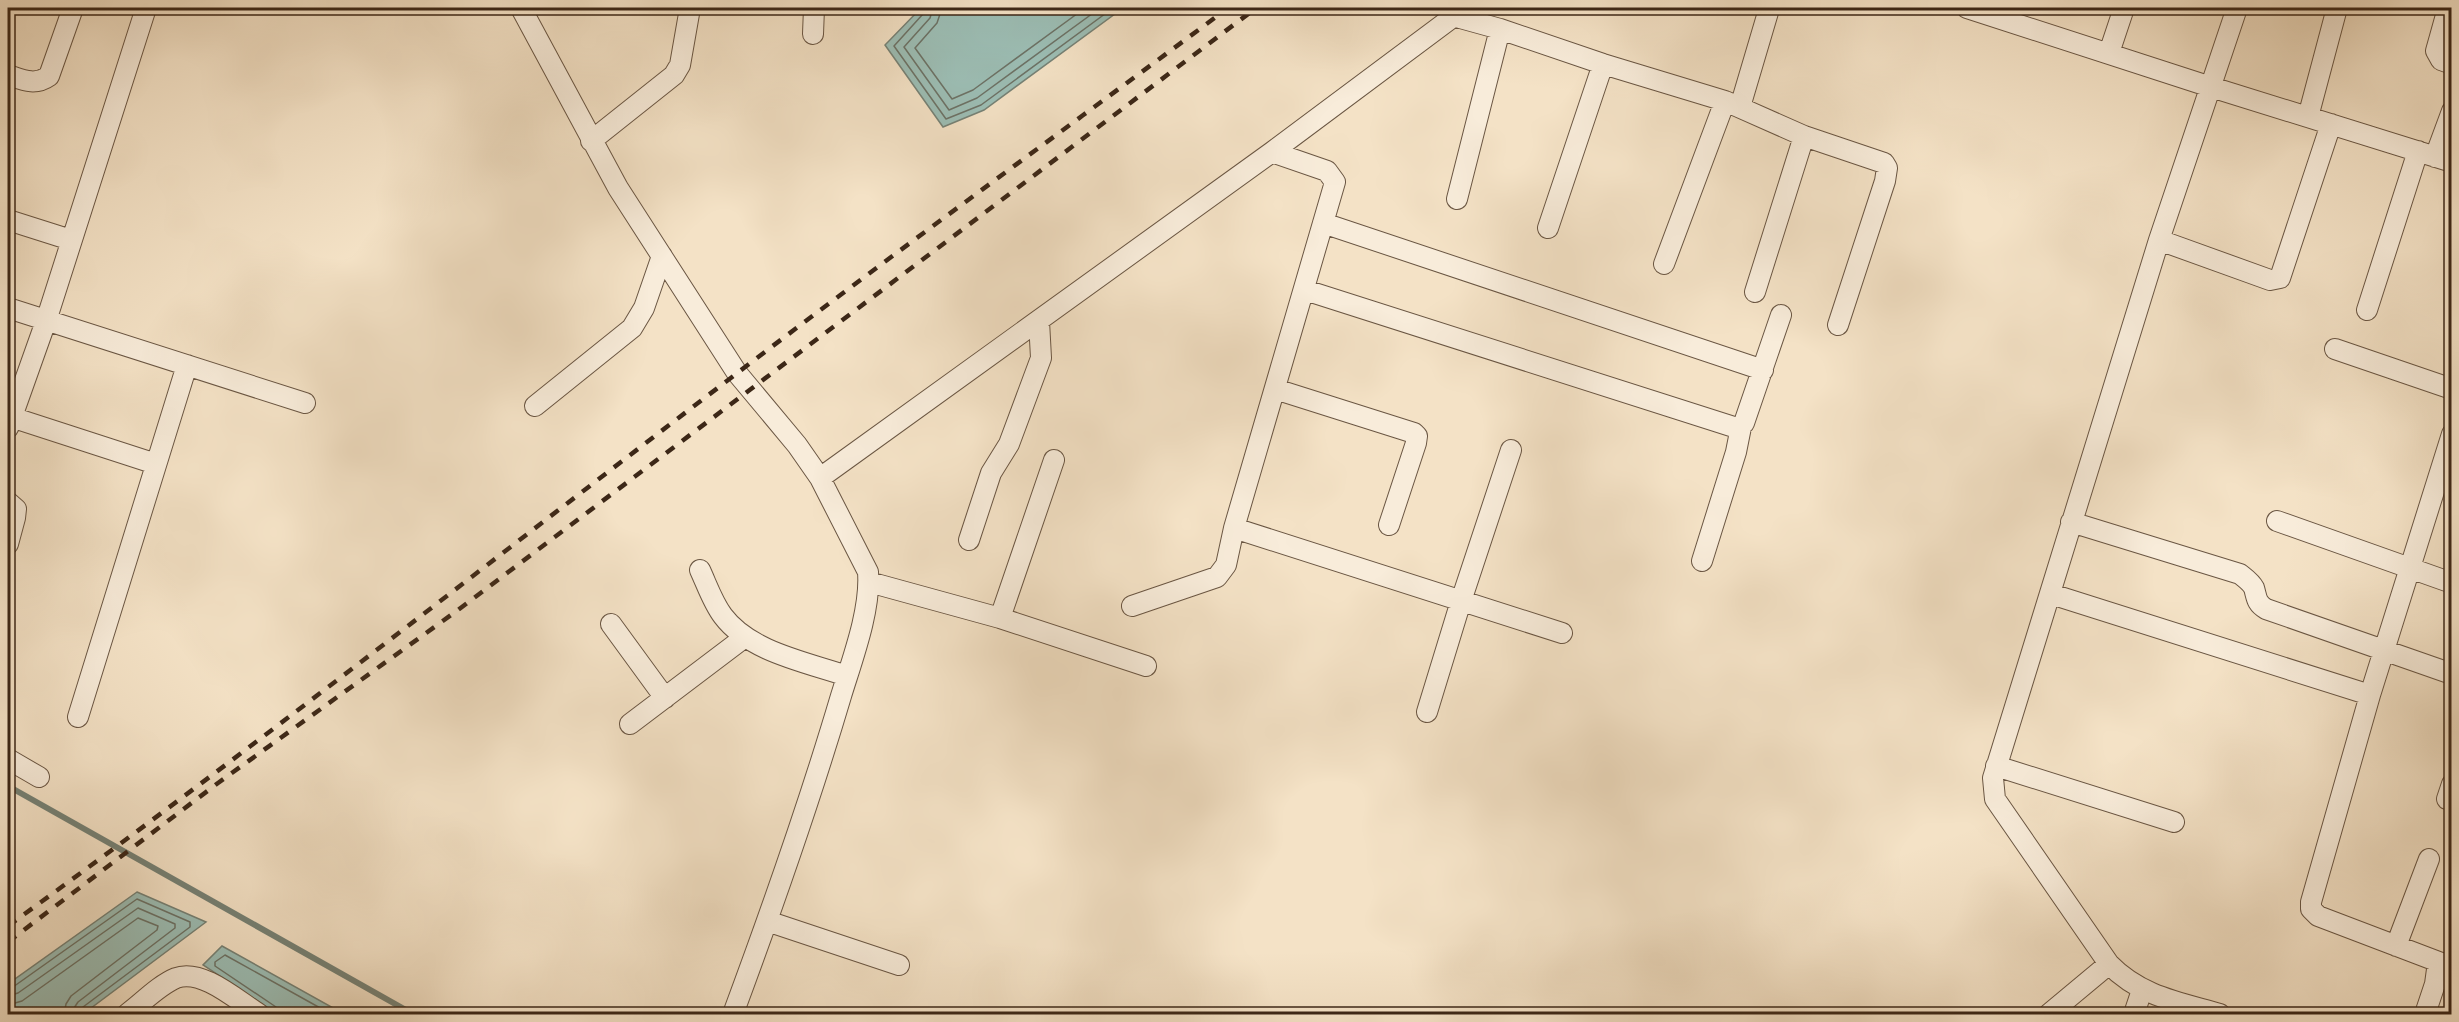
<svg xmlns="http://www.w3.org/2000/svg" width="2459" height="1022" font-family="'Libre Caslon Text',serif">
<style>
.water{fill:#9cbeb5;stroke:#768276;stroke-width:1.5}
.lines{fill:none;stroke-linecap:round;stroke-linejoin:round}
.shore{stroke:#6c7266;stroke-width:1.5}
.stream{stroke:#768276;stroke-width:6}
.minor-casing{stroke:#6a5643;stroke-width:22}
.minor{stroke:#f8ecda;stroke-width:20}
.rail{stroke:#3c2717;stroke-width:4.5;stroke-dasharray:10 10;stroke-linecap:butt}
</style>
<rect width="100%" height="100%" fill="#f4e2c6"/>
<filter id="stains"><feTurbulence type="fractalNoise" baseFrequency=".00333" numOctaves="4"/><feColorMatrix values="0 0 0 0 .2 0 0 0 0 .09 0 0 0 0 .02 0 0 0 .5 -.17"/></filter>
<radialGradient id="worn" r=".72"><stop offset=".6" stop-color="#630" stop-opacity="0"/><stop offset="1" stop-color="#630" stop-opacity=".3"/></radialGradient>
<path class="water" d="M921,8H1123L984,110L943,127L885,45Z
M137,892L206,922L83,1014H8V984Z
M222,946L344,1014H277L203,965Z"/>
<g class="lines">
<path class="shore" d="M925,8L923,14L894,46L946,119L981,105L1113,8
M933,8L930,18L904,47L949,110L977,98L1100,8
M942,8L937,23L915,48L952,99L973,90L1085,8
M8,988L13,987L137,899L190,922V927L83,1007L81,1014
M8,996L18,993L138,908L175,924V928L78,1002L74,1008L73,1014
M8,1005L22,1001L138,918L158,926L157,930L71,996L66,1004L64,1014
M279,1014L276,1007L215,966V962L225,955L331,1014"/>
<path class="stream" d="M8,786L413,1014"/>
<defs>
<path id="minor" d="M521,8L618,188L737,373L797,445L820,478L868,572C871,610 852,660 841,696C809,804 772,909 733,1014
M1967,8L2211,87L2452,162
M2448,8L2436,51L2441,60L2452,64
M1453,16L1500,29L1603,64L1725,101L1804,136L1884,163L1887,168L1885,181L1838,325
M813,34L814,8
M2109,53L2124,8
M8,75C23,80 35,86 49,76L73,8
M1740,107L1769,9
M2308,117L2337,8
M591,141L674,75L680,65L690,8
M2435,157L2452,111
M1457,199L1500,29
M8,220L71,240
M1323,223L1763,370
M1548,228L1603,64
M2159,240L2270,280L2280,278L2331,124
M1664,264L1725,101
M1305,290L1737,428L1744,423L1781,315
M1755,292L1804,136
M8,308L305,403
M2367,310L2418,151
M2335,349L2452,389
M1275,389L1414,433L1417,436L1416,443L1389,525
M535,406L632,328L644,308L662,256
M8,416L156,464
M8,428L46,321L146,8
M2452,434L2370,695L2311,902V909L2318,916L2452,967
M820,478L1272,152L1465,8
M8,502L16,509L15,518L8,544
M2277,521L2452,583
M2071,522L2240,574C2245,578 2251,582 2254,588C2257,598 2256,603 2266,609L2452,674
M1234,528L1562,633
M969,540L991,473L1009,444L1041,358L1039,321
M1702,561L1736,452L1741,427
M700,570C707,585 713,603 723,616C750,652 806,662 847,676
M869,582L1000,618L1146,666
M2051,594L2370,695
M1132,606L1217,577L1226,565L1234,528L1335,182L1327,171L1272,152
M1000,618L1054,460
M611,624L665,698
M1427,712L1461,601L1511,450
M78,717L187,365
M630,724L745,637
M8,759L39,777
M1996,766L2174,822
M2447,799L2452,784
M767,921L899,965
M2396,946L2429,859
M127,1014C142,1003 159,985 176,978C202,968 238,1001 259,1014
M2049,1014L2109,964
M2134,1014L2142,990
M2220,1014C2178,1002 2140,996 2109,964L1995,799L1993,778L2159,240L2237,8
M2425,1014L2435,984L2438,962"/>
</defs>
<use href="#minor" class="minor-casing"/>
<use href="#minor" class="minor"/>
<path class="rail" d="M8,926C254,748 493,559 736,374C898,250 1064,130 1228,8
M8,942L218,783L458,610L1256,8"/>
</g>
<rect width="2459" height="1022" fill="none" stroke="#f4e2c6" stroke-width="30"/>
<rect x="9" y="9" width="2441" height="1004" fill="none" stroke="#3c2717" stroke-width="3"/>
<rect x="15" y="15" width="2429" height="992" fill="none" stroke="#3c2717" stroke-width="1.5"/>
<rect width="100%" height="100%" filter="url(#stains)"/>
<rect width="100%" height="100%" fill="url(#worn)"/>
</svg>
